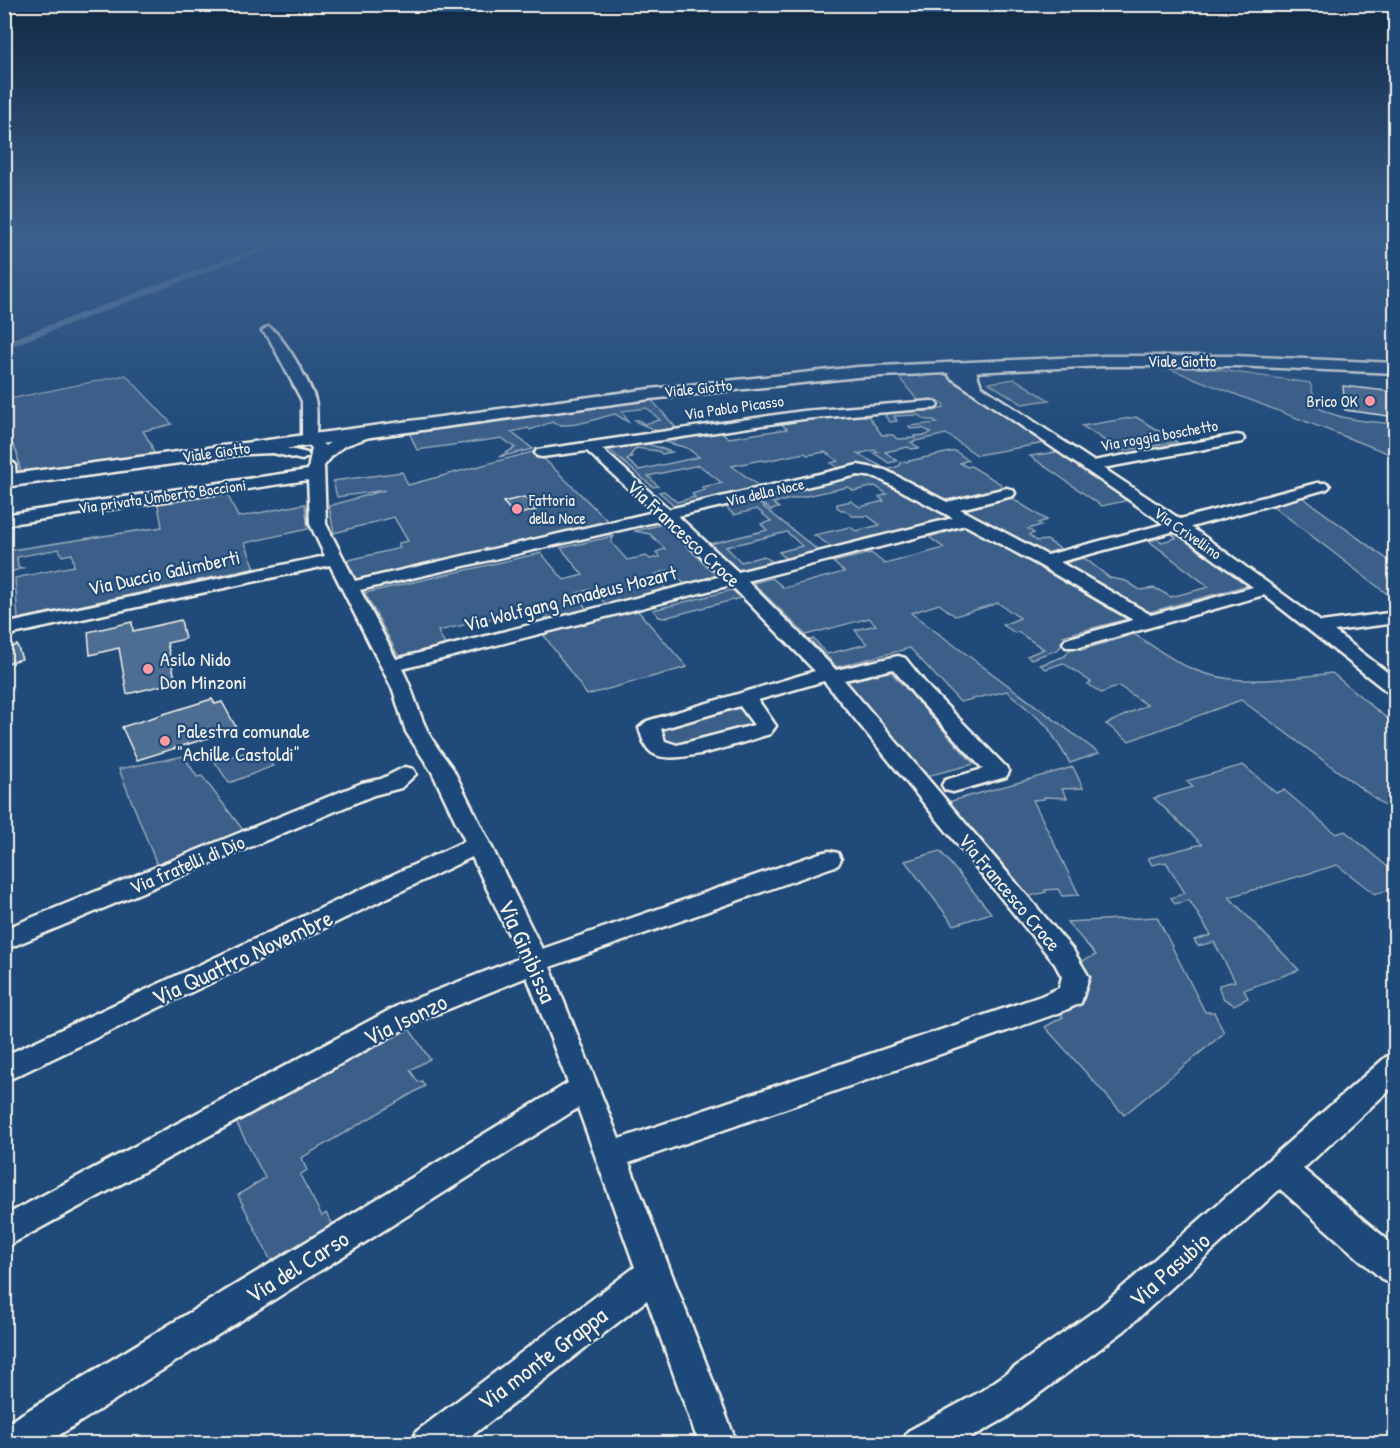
<svg xmlns="http://www.w3.org/2000/svg" width="1400" height="1448" font-family="'Patrick Hand',sans-serif">
<style>
.green{fill:#3a5f88;stroke:#97a8b8;stroke-width:1.5}
.lines{fill:none;stroke-linecap:round;stroke-linejoin:round}
.canal{fill:#627e9d;fill-rule:evenodd}
.building{fill:#4d6e92;stroke:#f4f1e8;stroke-width:1.5}
.minor-casing{stroke:#f4f1e8;stroke-width:5}
.major-casing{stroke:#f4f1e8;stroke-width:5}
.minor{fill:#1f4a7a;fill-rule:evenodd}
.major{fill:#1f4a7a;fill-rule:evenodd}
.poi-dot{fill:#ff9aa2;stroke:#1f4a7a;stroke-width:2}
.labels{text-anchor:middle;dominant-baseline:central;stroke-width:4.5;stroke-linejoin:round;paint-order:stroke}
.far-street-label{font-size:16px;fill:#f4f1e8;stroke:#1f4a7a}
.far-poi-label{font-size:16px;fill:#f4f1e8;stroke:#1f4a7a;text-anchor:end}
.street-label{font-size:20px;fill:#f4f1e8;stroke:#1f4a7a}
.poi-label{font-size:20px;fill:#f4f1e8;stroke:#1f4a7a;text-anchor:start}
.near-street-label{font-size:24px;fill:#f4f1e8;stroke:#1f4a7a}
</style>
<rect width="100%" height="100%" fill="#1f4a7a"/>
<filter id="ink" filterUnits="userSpaceOnUse"><feTurbulence type="fractalNoise" baseFrequency=".0167" numOctaves="2"/><feDisplacementMap in="SourceGraphic" scale="12" xChannelSelector="R" yChannelSelector="G"/><feConvolveMatrix kernelMatrix="1 2 1 2 8 2 1 2 1" color-interpolation-filters="sRGB"/></filter>
<g filter="url(#ink)">
<path class="green" d="M1171,363L1310,383L1317,407C1340,421 1370,421 1395,424V456L1157,364Z
M922,371L946,375L959,380L1045,443L977,455L946,434L911,442L919,448L912,449L908,447L885,452L897,461L889,463L874,453L878,452L875,450L857,454L881,466C867,468 853,465 839,469L831,463L838,461L825,452L808,455L804,453L765,461L761,460L732,466L760,487L676,507L659,492L664,491L677,502L695,497L692,494L705,490L702,487L722,483L699,465L648,476L658,486L653,487L607,448L642,442L672,452L662,454L658,451L636,448L630,456L632,457L627,460L639,470L699,457L687,448L658,440L720,431L729,438L787,429L779,422L859,414L869,417L882,435H893L897,439L915,438L914,436L927,435L931,432L922,428L911,429L909,426L937,423L934,420H926L918,415L894,416L897,421L890,422L885,416L889,412L933,411L944,408L943,403L931,399L918,401L897,375Z
M126,375L172,424L143,431L151,444L154,455L30,472L20,470L17,453L5,430L4,400Z
M1015,379L1049,400L1022,404L989,383Z
M650,398L677,429L657,431L637,422L635,420H639L644,424L660,420L647,408L622,411L628,422L615,414C598,418 566,431 552,422L530,430L528,428L511,432L533,449L499,457L515,448L502,438L417,450L409,432Z
M1136,417L1177,442L1121,451L1082,426Z
M536,451L609,522L355,581L346,563L349,560L400,548L398,543L408,541L394,517L334,533L329,506L385,490L337,497L333,481L402,472L408,485Z
M955,451L968,460L960,463L967,467L971,466L1001,484L1000,489L948,502L887,470L899,466L900,463Z
M1057,452L1129,500L1102,506L1030,456Z
M864,474L874,477L952,517L832,547L814,535L850,527L856,531L880,525L868,516H853L844,510H841L837,507V504L851,501L860,507L884,501L879,497L887,494L875,486L854,491L848,487L773,503L779,508L771,510L756,499Z
M225,489L238,517L305,504L308,529L245,543L255,568L18,619L15,578L74,566L72,554L62,556L59,549L17,557L18,567L23,568L5,574V551L162,527L157,499Z
M1302,497L1395,565V600L1273,506Z
M1011,498L1047,520L1038,523L1041,525L1028,529L1034,533L1029,535L1037,541L1047,540L1061,549L1046,554L964,510Z
M755,500L820,552L787,560L779,552L802,546L787,532L726,547L741,562L764,556L774,563L740,571L710,544L767,530L761,524L771,521L757,509L734,515L726,507Z
M664,524L718,577L686,585L669,570L656,574L660,578L658,579L667,590L606,604L591,589L577,593L581,597L578,598L587,609L550,619L540,607L438,631L445,645L399,657L365,593L541,553L564,580L583,575L561,548L614,536L611,542L627,560L646,556L650,559L660,557L656,552L665,549L650,534L634,531Z
M969,526L1127,619L1063,636L1067,640L1057,650L1031,659L1027,656L1044,649L1018,632L1015,633L1003,625L1020,618L998,603L955,616L939,604L911,613L1099,753L1070,763L1047,726L1007,691L960,702L910,648L837,667L810,640L814,639L827,654L867,644L855,630L876,625L869,618L806,635L753,583L772,578L784,588L844,572L833,562L871,553L885,564L944,548L929,537Z
M1172,534L1184,537L1248,585L1146,613L1062,564L1082,558L1087,560L1110,578L1126,581L1140,590L1155,588L1171,597L1209,587L1149,541L1157,539L1162,542L1176,538Z
M732,590L741,598L664,618L659,617L653,610Z
M637,610L687,667L587,695L543,634Z
M1134,634C1152,645 1170,659 1190,668C1236,688 1284,679 1332,673L1395,725V813L1241,700L1129,741L1106,724L1147,705L1119,686L1101,693L1088,684L1091,682L1063,663L1046,669L1040,665L1065,656L1072,647L1077,645L1082,650Z
M890,671L974,764L927,776L846,682Z
M743,705L752,714L755,726L680,747L662,743L656,729Z
M246,752L249,756L263,752L273,766L229,783L215,762Z
M184,756L197,777L202,776L243,830L157,865L119,769Z
M1243,765L1276,793L1284,790L1336,834L1345,831L1395,873L1396,888L1375,894L1337,865L1229,897L1299,970L1244,990L1248,998L1234,1005L1224,999L1219,989V985L1235,981L1214,942L1198,946L1194,940L1211,935L1189,900L1175,904L1171,898L1185,893L1166,862L1152,865L1148,858L1202,844L1154,798L1193,787L1186,781Z
M1073,767L1083,788L1062,789L1067,798L1044,797V799L1033,800L1079,895L1062,896L1058,889L1045,890L1046,892L1027,897L948,802Z
M940,851L991,913L954,925L905,861Z
M1157,917L1205,1012H1214L1224,1033L1124,1115L1045,1027L1063,1017L1060,1014L1079,1000L1080,962L1096,955L1067,922Z
M408,1027L430,1059L410,1070L418,1082L422,1081L425,1086L301,1158L307,1170L300,1175L322,1216L326,1213L334,1226L273,1265L238,1195L265,1178L235,1120Z"/>
<g class="lines">
<path class="canal" d="M286,237H299L4,349V342Z"/>
</g>
<path class="building" d="M1343,386L1395,392V417L1345,410Z
M524,497L536,510L515,515L503,502Z
M181,620L185,639L167,643L176,682L127,694L119,648L90,655L88,632L132,622L133,631Z
M17,645L22,659L4,664V649Z
M212,699L215,704L222,702L237,729L137,760L122,727Z"/>
<g class="lines">
<defs>
<path id="minor" d="M268,327C281,331 312,386 315,400C318,412 316,426 316,438L325,446C337,437 360,426 375,429L377,432L375,435L344,446L333,455L324,466L326,524L355,581L654,512L587,451L542,457L537,456L535,453L537,450L803,411L931,401L936,402L938,405L936,408L803,419L602,449L669,509L858,465L885,470L947,502L1007,488L1013,490L1015,493L1013,496L960,509L1047,555L1164,524L950,377L947,369L951,363H959L976,371L981,386L1093,461L1237,435L1242,436L1244,439L1242,442L1237,443L1103,468L1180,519L1317,483H1327L1330,486L1327,489L1191,527L1321,622L1396,612V623L1334,631L1396,679V695L1389,693L1264,595L1080,647H1066L1063,643L1066,639L1133,620L1039,565L965,525L747,581L836,670L898,656L905,658L930,689L1006,767L1009,772L1006,777L953,792L945,790L942,785L945,780L983,769L916,697L893,669L844,680L1073,950L1089,977L1081,1003L1061,1012L629,1163L737,1444H699L647,1300L461,1444H411L417,1431L635,1267L578,1108L45,1444H4V1425L568,1083L527,977L419,1021L4,1248V1216L399,1005L520,958L472,857L4,1082V1056L465,841L432,772L406,732L393,690L330,565L4,636V624L325,556L310,524L308,480L10,524L4,522V516L10,514L308,470L312,448L302,439V401L269,338L262,331ZM858,475L876,477L953,518L738,572L678,516ZM663,520L722,576L396,659L360,590ZM1175,531L1253,587L1151,615L1060,562ZM731,585L815,671L647,721L639,728C642,737 644,747 652,753C674,768 745,741 770,734L776,726L758,700L824,681L1055,964L1062,977L1059,988L1041,996L619,1139L550,967L838,865L841,859L838,853L829,851L820,853L542,949L453,769C444,756 434,745 427,730C417,710 413,689 402,669ZM740,706L754,725L677,745L665,741L661,729Z
M273,445L307,453L309,456L302,460L273,453L248,454L241,450L248,446Z
M4,457L15,464L16,480L8,485L4,484Z
M405,767L413,769L416,774L401,788L374,795L4,950V929L362,783L381,779Z
M1396,1054V1084L1303,1169L1396,1247V1285L1384,1281L1280,1189L1124,1331L1006,1418L960,1444H902L908,1431L980,1392L1100,1307L1386,1057Z"/>
<path id="major" d="M1105,356H1236L1396,363V373L1236,366H1105L858,377L650,399L4,487V475L650,389L858,367Z"/>
</defs>
<use href="#minor" class="minor-casing"/>
<use href="#major" class="major-casing"/>
<use href="#minor" class="minor"/>
<use href="#major" class="major"/>
</g>
</g>
<linearGradient id="sky" x2="0" y2="1"><stop stop-color="#112943"/><stop offset="0.54" stop-color="#3c608d"/><stop offset="1" stop-color="#3c608d" stop-opacity="0"/></linearGradient>
<rect width="1400" height="440" fill="url(#sky)"/>
<g class="poi-dot">
<circle cx="1370" cy="401" r="6"/>
<circle cx="517" cy="509" r="6"/>
<circle cx="148" cy="669" r="6"/>
<circle cx="165" cy="741" r="6"/>
</g>
<g class="labels">
<g class="far-street-label">
<text x="1182" y="361">Viale Giotto</text>
<text transform="translate(698 388) rotate(-6)">Viale Giotto</text>
<text transform="translate(734 407) rotate(-8)">Via Pablo Picasso</text>
<text transform="translate(1159 435) rotate(-10)">Via roggia boschetto</text>
<text transform="translate(216 452) rotate(-8)">Viale Giotto</text>
<text transform="translate(765 492) rotate(-13)">Via della Noce</text>
<text transform="translate(162 496) rotate(-8)">Via privata Umberto Boccioni</text>
<text transform="translate(1188 533) rotate(35)">Via Crivellino</text>
</g>
<g class="far-poi-label">
<text x="1358" y="401">Brico OK</text>
<text x="529" y="500" text-anchor="start">Fattoria<tspan x="529" dy="18">della Noce</tspan></text>
</g>
<g class="street-label">
<text transform="translate(684 533) rotate(43)">Via Francesco Croce</text>
<text transform="translate(164 572) rotate(-12)">Via Duccio Galimberti</text>
<text transform="translate(570 598) rotate(-14)">Via Wolfgang Amadeus Mozart</text>
<text transform="translate(187 864) rotate(-23)">Via fratelli di Dio</text>
<text transform="translate(1010 892) rotate(50)">Via Francesco Croce</text>
</g>
<g class="poi-label">
<text x="160" y="658">Asilo Nido<tspan x="160" dy="23">Don Minzoni</tspan></text>
<text x="177" y="730">Palestra comunale<tspan x="177" dy="23">"Achille Castoldi"</tspan></text>
</g>
<g class="near-street-label">
<text transform="translate(528 951) rotate(66)">Via Ginibissa</text>
<text transform="translate(242 957) rotate(-25)">Via Quattro Novembre</text>
<text transform="translate(405 1019) rotate(-26)">Via Isonzo</text>
<text transform="translate(297 1266) rotate(-32)">Via del Carso</text>
<text transform="translate(1169 1269) rotate(-42)">Via Pasubio</text>
<text transform="translate(542 1358) rotate(-37)">Via monte Grappa</text>
</g>
</g>
<rect width="1400" height="1448" fill="none" stroke="#1f4a7a" stroke-width="24"/>
<rect x="12" y="12" width="1376" height="1424" fill="none" stroke="#f4f1e8" stroke-width="2" filter="url(#ink)"/>
</svg>
